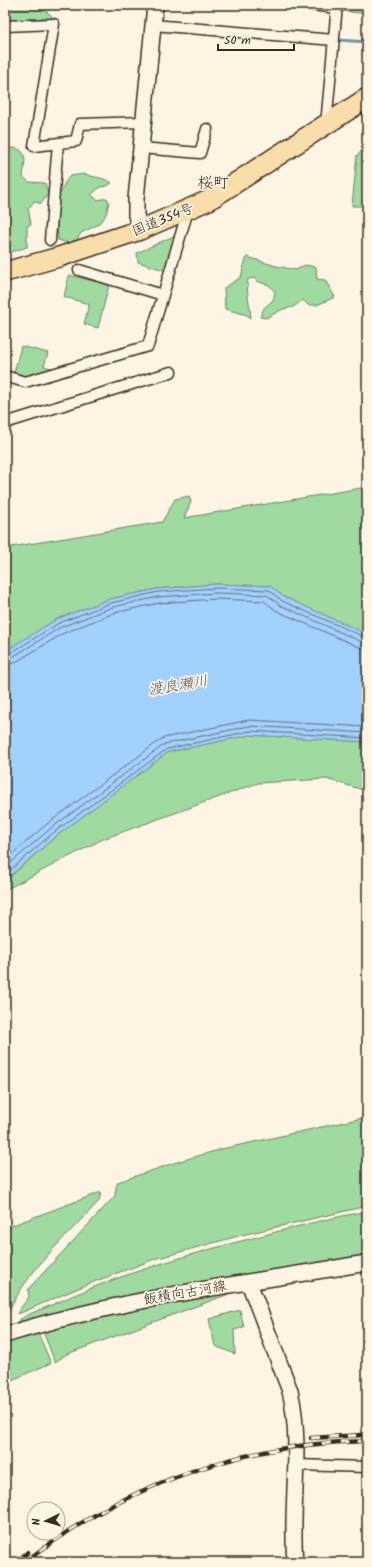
<svg xmlns="http://www.w3.org/2000/svg" width="372" height="1567" font-family="Kalam,'Klee One',sans-serif">
<style>
.green{fill:#9fdaa0;stroke:#6d825f}
.water{fill:#a1d1fd;stroke:#788ea4}
.lines{fill:none;stroke-linecap:round;stroke-linejoin:round}
.shore{stroke:#646d77;stroke-width:1}
.stream{stroke:#788ea4;stroke-width:3}
.street-casing{stroke:#3b2a1e;stroke-width:13}
.secondary-casing{stroke:#3b2a1e;stroke-width:18}
.highway-casing{stroke:#3b2a1e;stroke-width:22}
.street{stroke:#fcf5e5;stroke-width:10}
.secondary{stroke:#fcf5e5;stroke-width:15}
.highway{stroke:#f9deab;stroke-width:19}
.rail-casing{stroke:#3b2a1e;stroke-width:4.5}
.rail{stroke:#fcf5e5;stroke-width:3;stroke-dasharray:9;stroke-linecap:butt}
.labels{text-anchor:middle;dominant-baseline:central;stroke-width:3.5;stroke-linejoin:round;paint-order:stroke}
.street-label{font-size:14px;fill:#3b2a1e;stroke:#fcf5e5}
.water-label{font-size:15px;font-style:italic;fill:#545456;stroke:#fcf5e5}
.quarter-label{font-size:16px;fill:#3b2a1e;stroke:#fcf5e5}
</style>
<rect width="100%" height="100%" fill="#fcf5e5"/>
<filter id="ink" filterUnits="userSpaceOnUse"><feTurbulence type="fractalNoise" baseFrequency=".025" numOctaves="2"/><feDisplacementMap in="SourceGraphic" scale="8" xChannelSelector="R" yChannelSelector="G"/><feConvolveMatrix kernelMatrix="1 2 1 2 8 2 1 2 1" color-interpolation-filters="sRGB"/></filter>
<g filter="url(#ink)">
<path class="green" d="M5,5C22,5 38,3 52,16V19L5,25Z
M343,5H367V14L343,11Z
M16,148C29,152 24,166 23,177L29,182L45,183L48,194L41,204L34,201L28,209L31,224L27,226V247L5,254V149Z
M367,148V206H352L357,155Z
M85,174C94,178 104,177 112,183L107,186L100,187L91,195L98,200L107,198L109,202L106,214L103,219L97,225L81,233L76,241L68,243L58,240C57,217 54,194 70,176Z
M178,234L167,271L138,262L137,253Z
M247,257L276,266L296,270L305,265L316,267L317,279L325,280L335,297L317,305H308L303,300L293,307L283,309L266,318L260,317L264,308L273,300L275,292L269,285L256,281V278L248,279C246,293 250,304 251,318L247,315L225,309L224,288L241,277L244,265Z
M69,275L109,285L98,328L84,324L89,304L64,297Z
M21,346L48,353L44,366L58,370L26,378L14,373Z
M367,487V634L284,597L270,586L216,584L157,589L110,599L57,619L5,651V548L162,522L175,499L189,496L191,502L184,518Z
M250,735L367,742V791L326,779L258,783L103,839L5,890V881L55,837L168,752Z
M367,1117V1206L242,1235L155,1259L88,1284L18,1314L17,1313L29,1297L28,1290L32,1285L115,1196L116,1187L118,1182L180,1161L222,1149Z
M101,1192L99,1201C66,1237 24,1273 5,1319V1228Z
M367,1211V1258L13,1327C18,1317 37,1311 47,1307C114,1276 185,1255 257,1237C294,1227 330,1218 367,1211Z
M237,1291L67,1354L55,1362L42,1329L102,1314Z
M240,1310L244,1327L234,1330L235,1354L215,1346L209,1319Z
M37,1331L51,1363L5,1383V1342Z"/>
<path class="water" d="M216,584L270,586L284,597L367,634V742L250,735L168,752L55,837L5,880V651L57,619L110,599L157,589Z"/>
<g class="lines">
<path class="shore" d="M5,654H9L59,623L111,603L158,592L216,588L269,590L282,601L367,638
M5,659L11,658L61,627L113,607L158,597L216,593L267,595L280,605L362,642L367,643
M5,665L14,663L64,633L114,613L159,603L216,599L264,601L277,611L359,647L367,649
M5,860L47,824L163,738L249,720L367,727
M5,868L50,829L165,744L249,726L367,733
M5,875L53,833L167,749L250,731L367,738"/>
<path class="stream" d="M338,40L367,42"/>
<defs>
<path id="street" d="M311,5L337,8
M153,25L334,40
M5,26L54,24L34,146L76,141L80,124L144,122
M326,125L337,5
M141,148L200,153L207,129
M50,240L58,143
M79,270L163,295
M5,376L25,382L148,346L188,210
M5,423L171,372
M295,1465L367,1467"/>
<path id="secondary" d="M140,230L136,215V199L155,5
M250,1282L251,1288L290,1391C303,1446 290,1505 295,1562
M5,1335C123,1298 246,1283 367,1263"/>
<path id="highway" d="M5,272L59,257L140,230L209,200L367,98"/>
</defs>
<use href="#street" class="street-casing"/>
<use href="#secondary" class="secondary-casing"/>
<use href="#highway" class="highway-casing"/>
<use href="#street" class="street"/>
<use href="#secondary" class="secondary"/>
<use href="#highway" class="highway"/>
<defs>
<path id="rail" d="M311,1438L363,1435
M16,1562L28,1552
M25,1562C124,1485 241,1443 367,1441"/>
</defs>
<use href="#rail" class="rail-casing"/>
<use href="#rail" class="rail"/>
</g>
</g>
<g class="labels">
<g class="street-label">
<text transform="translate(163 220) rotate(-22)">国道354号</text>
<text transform="translate(185 1293) rotate(-10)">飯積向古河線</text>
</g>
<g class="water-label">
<text transform="translate(178 686) rotate(-9)">渡良瀬川</text>
</g>
<g class="quarter-label">
<text x="213" y="183">桜町</text>
</g>
</g>
<rect width="372" height="1567" fill="none" stroke="#fcf5e5" stroke-width="20"/>
<rect x="10" y="10" width="352" height="1547" fill="none" stroke="#3b2a1e" stroke-width="1.5" filter="url(#ink)"/>
<g transform="translate(46 1521) rotate(265)"><circle r="19" fill="#fcf5e5" stroke="#afa495"/>
<path d="M0-3L7 15L0 10L-7 15Z" fill="#3b2a1e"/>
<text y="-6" font-size="11" font-weight="bold" text-anchor="middle" fill="#3b2a1e">N</text>
</g>
<path d="M218 44v6h76v-6" fill="none" stroke="#3b2a1e" stroke-width="2"/>
<text x="224" y="44" font-size="12" fill="#3b2a1e" stroke="#fcf5e5" stroke-width="3" paint-order="stroke">50 m</text>
</svg>
